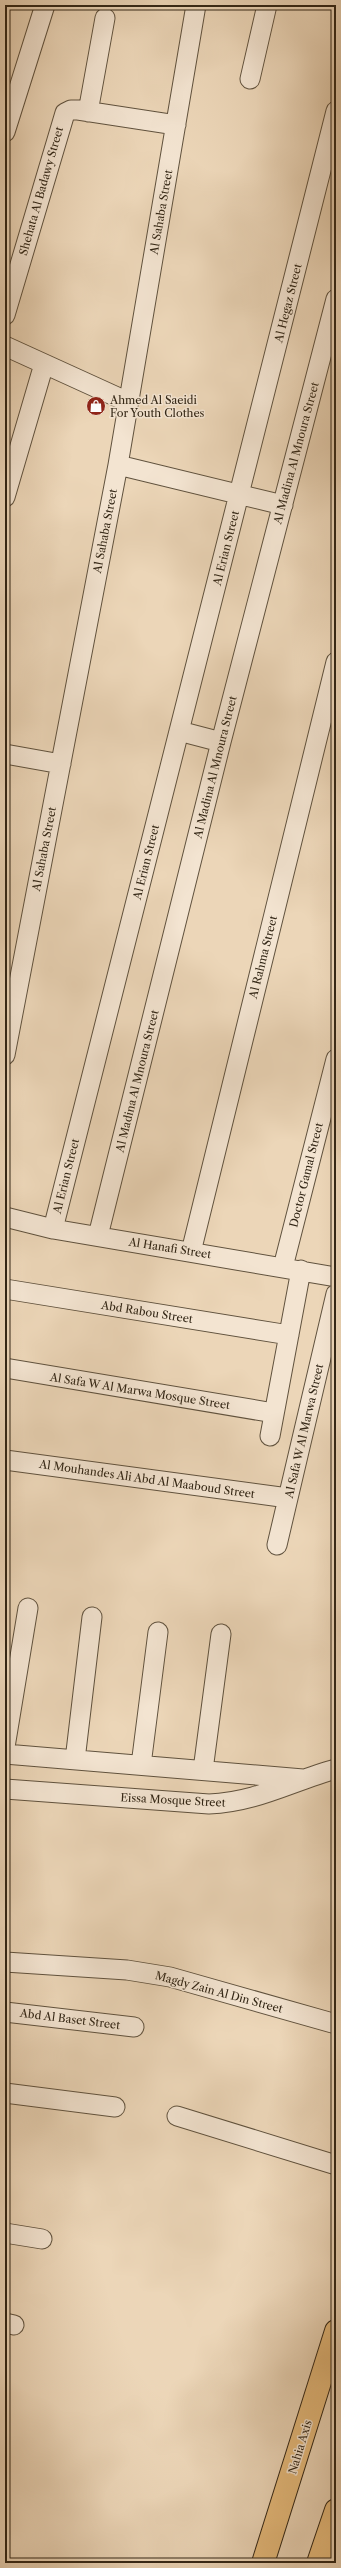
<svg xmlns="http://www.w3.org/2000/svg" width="341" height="2568" font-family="'Libre Caslon Text',serif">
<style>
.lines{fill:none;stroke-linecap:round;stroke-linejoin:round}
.minor-casing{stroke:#60523e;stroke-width:21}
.major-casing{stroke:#322616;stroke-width:24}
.minor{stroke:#f3e4d1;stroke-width:19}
.major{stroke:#e6bb7c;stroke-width:22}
.labels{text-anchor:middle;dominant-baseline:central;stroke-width:3;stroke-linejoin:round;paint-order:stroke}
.street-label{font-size:11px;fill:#322616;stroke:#f3e4d1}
.poi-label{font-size:11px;fill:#322616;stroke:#f3e4d1;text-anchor:start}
</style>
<rect width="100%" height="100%" fill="#ecd6b8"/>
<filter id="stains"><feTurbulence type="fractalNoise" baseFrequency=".005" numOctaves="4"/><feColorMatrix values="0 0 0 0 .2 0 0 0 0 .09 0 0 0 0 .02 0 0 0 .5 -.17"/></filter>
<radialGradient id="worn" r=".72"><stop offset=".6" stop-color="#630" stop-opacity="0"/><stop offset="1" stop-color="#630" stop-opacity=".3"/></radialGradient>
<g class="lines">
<defs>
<path id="minor" d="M250,79L267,5
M88,112L105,18
M5,132L45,5
M5,315L65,113L71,110H78L176,125
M5,346L128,402
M118,465L283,505
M5,497L44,364
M179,731L221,742
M5,754L61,764
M5,1055L118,465L196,5
M5,1217L53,1229L336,1277
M53,1229L336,111
M98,1236L221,742L336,299
M191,1252L336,662
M283,1267L336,1059
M5,1289L289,1335
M5,1368L274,1413
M270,1436L301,1270
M5,1460L288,1498
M277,1545L336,1294
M5,1747L28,1608
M5,1754L303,1779
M75,1760L92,1617
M141,1765L158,1632
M203,1770L221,1634
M5,1789L209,1804C257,1802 292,1781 336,1769
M5,1962L127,1970L170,1977L336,2024
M5,2012L134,2027
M5,2093L115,2107
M177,2116L336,2165
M5,2233L42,2239
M5,2323L14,2325"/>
<path id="major" d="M263,2563L336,2331
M318,2563L336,2510"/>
</defs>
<use href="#minor" class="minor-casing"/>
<use href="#major" class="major-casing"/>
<use href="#minor" class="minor"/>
<use href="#major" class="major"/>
</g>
<defs>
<symbol id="shop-disc" viewBox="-11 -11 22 22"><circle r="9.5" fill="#8f2418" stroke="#f3e4d1"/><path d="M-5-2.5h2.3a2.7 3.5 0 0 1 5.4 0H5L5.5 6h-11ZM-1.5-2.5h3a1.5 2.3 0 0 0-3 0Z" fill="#fff"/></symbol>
</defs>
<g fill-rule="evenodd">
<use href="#shop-disc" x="85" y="395" width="22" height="22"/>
</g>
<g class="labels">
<g class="street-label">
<text transform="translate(41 191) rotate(-74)">Shehata Al Badawy Street</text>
<text transform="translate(161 212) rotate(-80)">Al Sahaba Street</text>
<text transform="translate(288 303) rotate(-76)">Al Hegaz Street</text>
<text transform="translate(296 453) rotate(-75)">Al Madina Al Mnoura Street</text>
<text transform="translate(105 531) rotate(-79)">Al Sahaba Street</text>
<text transform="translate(226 548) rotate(-76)">Al Erian Street</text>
<text transform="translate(215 767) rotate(-76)">Al Madina Al Mnoura Street</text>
<text transform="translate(44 849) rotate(-79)">Al Sahaba Street</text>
<text transform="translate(146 862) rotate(-76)">Al Erian Street</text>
<text transform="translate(263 957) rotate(-76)">Al Rahma Street</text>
<text transform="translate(137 1081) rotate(-76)">Al Madina Al Mnoura Street</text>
<text transform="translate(306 1175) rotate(-76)">Doctor Gamal Street</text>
<text transform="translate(66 1176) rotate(-76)">Al Erian Street</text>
<text transform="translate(170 1248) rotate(9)">Al Hanafi Street</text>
<text transform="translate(147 1312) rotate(9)">Abd Rabou Street</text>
<text transform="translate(140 1391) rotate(9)">Al Safa W Al Marwa Mosque Street</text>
<text transform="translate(304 1431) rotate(-77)">Al Safa W Al Marwa Street</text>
<text transform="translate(147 1479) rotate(8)">Al Mouhandes Ali Abd Al Maaboud Street</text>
<text transform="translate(173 1800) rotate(3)">Eissa Mosque Street</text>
<text transform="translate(219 1992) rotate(15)">Magdy Zain Al Din Street</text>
<text transform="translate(70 2019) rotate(7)">Abd Al Baset Street</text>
<text transform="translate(300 2447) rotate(-73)">Nahia Axis</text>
</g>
<g class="poi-label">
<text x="110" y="400">Ahmed Al Saeidi<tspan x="110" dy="13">For Youth Clothes</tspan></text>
</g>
</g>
<rect width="341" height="2568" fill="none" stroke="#ecd6b8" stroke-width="20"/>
<rect x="6" y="6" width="329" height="2556" fill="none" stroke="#322616" stroke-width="2"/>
<rect x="10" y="10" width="321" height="2548" fill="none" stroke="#322616"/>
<rect width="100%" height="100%" filter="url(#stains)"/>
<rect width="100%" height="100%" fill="url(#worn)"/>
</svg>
